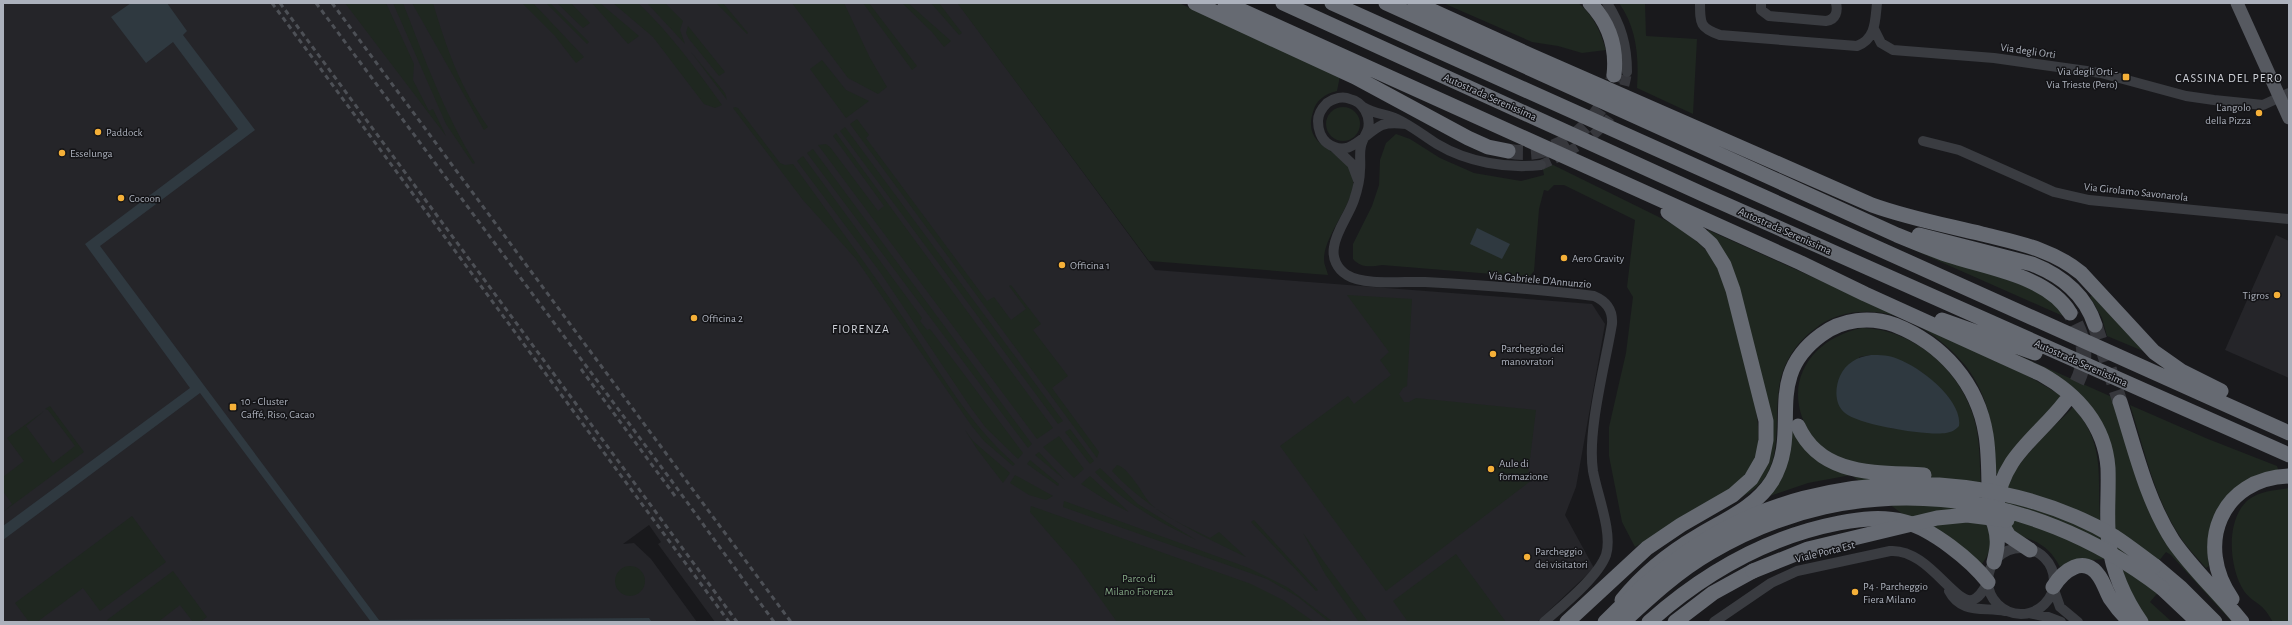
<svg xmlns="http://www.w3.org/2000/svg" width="2292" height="625" font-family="'Alegreya Sans',sans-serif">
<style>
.built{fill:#252529}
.green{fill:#1f2720;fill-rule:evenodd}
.water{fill:#2f3940}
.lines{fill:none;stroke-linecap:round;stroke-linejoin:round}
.minor-tunnel{stroke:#36373c;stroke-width:10;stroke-dasharray:10 5;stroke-linecap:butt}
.highway-tunnel{stroke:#36373c;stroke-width:15;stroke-dasharray:15 8;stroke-linecap:butt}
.minor{stroke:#3a3c41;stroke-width:10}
.major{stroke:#565960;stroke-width:13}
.highway{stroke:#666a72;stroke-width:15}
.rail{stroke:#4d5056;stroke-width:3;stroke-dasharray:5 4;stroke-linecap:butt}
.highway-bridge{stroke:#666a72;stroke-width:15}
.poi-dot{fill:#f5b038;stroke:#141417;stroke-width:1.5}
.labels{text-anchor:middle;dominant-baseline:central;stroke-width:3;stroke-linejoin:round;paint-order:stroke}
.street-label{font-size:11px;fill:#acb1bc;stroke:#141417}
.poi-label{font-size:11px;fill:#acb1bc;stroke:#141417;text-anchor:start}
.park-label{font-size:11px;fill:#83a784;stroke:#141417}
.neighbourhood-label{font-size:12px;letter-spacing:1px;fill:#cdd0d7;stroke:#141417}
</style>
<rect width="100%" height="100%" fill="#19191c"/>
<path class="built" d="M3,3H958L1155,270L1592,304L1605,324L1576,487L1565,515L1594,568L1537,622H715L658,544L661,542L649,525L623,544L634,543L651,559L697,622H3Z
M2276,235L2289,241V378L2225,350Z"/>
<path class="green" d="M345,3H386L414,64L413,80L429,111L433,109L446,136Z
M393,3H403C424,57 444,113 475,163L473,164L446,124Z
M412,3H433C447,50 460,87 488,127L484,130Z
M522,3H533L584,57L576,63L555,36Z
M546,3H550L589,42L587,44Z
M557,3H571L590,23L583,28Z
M592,3H600L639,36L628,44Z
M613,3H638C670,33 696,69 722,105L715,108L704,104L653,37Z
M647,3H665L683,21L680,30L685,44Z
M716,3H723L748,33L747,34Z
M792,3H844L870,58L887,87L878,94L848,78Z
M863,3H869L917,66L912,70Z
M902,3H908L951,41L944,47L932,32Z
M931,3H939L962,33L959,35Z
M1179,3L1340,76L1337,91C1325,94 1316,100 1313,112C1301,150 1345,147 1353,177C1358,199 1323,236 1324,260C1324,265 1327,270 1328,275L1149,261L958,4Z
M1443,3H1578C1594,15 1600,31 1606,50L1582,53L1558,46L1532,42Z
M1619,3H1645L1646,36L1697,39L1693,114L1637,88C1639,58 1637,28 1619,3Z
M688,26L725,72L719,76L689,39L686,33Z
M691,52L725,93L727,100Z
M822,60L846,90L869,101L846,118L810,69Z
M735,107L738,108L780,163L785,165L793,164C831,217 870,269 906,322C940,372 969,424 1015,464L1013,466L984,441L971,425L856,259L803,200L733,108Z
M1326 124a17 17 0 1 1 34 0a17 17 0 1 1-34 0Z
M857,119L869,135L866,138L987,301L994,297L1011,320L1026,309L1009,286L1011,285L1041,324L1033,330L1068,376L1052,388L1099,452L1097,458L850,124Z
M845,127L1063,421L1058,424L840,131Z
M836,133L1053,428L1037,439L818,145L826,144L830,147L878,211L884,206L833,136Z
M1396,134L1410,139L1440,158L1474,173L1521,181L1544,175L1541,159L1667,221C1686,232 1708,247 1718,268C1729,293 1734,323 1741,349C1746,371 1754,394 1757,417C1759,432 1760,451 1753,465C1740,492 1663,530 1635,547L1622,522L1609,456V427L1626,353L1633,297L1627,287L1635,220L1564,185H1554L1548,191L1544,190L1539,209L1534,271L1529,277L1382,265C1370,267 1361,268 1353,259V244L1372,206L1379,185L1380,160L1386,143Z
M813,149L1032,444L1028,448L807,153Z
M803,156L922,318L920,321L927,330L930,329L1023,453L1018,459L986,428L971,408L880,272L797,161Z
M1708,230L1917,324L2028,376L2062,396L2014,448L2000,474H1996C1995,434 1990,397 1965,365C1943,339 1908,313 1873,312C1852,311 1832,315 1816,328C1796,342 1782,364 1779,388C1773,430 1787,476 1740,498L1771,422L1706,233Z
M1898,243L2031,288L2046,296L2063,313V316Z
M1347,295L1412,299L1407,386L1403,388L1399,394L1404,402H1409L1416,398L1536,410L1528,475L1536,477L1386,591L1280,446L1348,396L1354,404L1391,375L1380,360L1389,352Z
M2092,295L2143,351L2107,336L2102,318L2090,297Z
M1862,328C1916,329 1965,374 1976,426C1981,449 1979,473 1982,496C1985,522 2001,541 1981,565L1905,516L1851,475L1808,483L1767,497L1792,429L1805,424C1783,377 1816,337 1862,328ZM1871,355C1905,356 1928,374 1950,399L1946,433L1890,428L1859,357Z
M1991,343L2112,397L2143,494L2236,622H2232L2171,555L2166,552L2151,571L2166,583L2150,602L2172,622H2148L2130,594L2116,552L2100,424Z
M2130,405L2208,439L2277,466L2279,472L2243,484L2208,557L2209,566L2206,568C2197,557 2186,547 2179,535C2154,497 2144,448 2130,405Z
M50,406L84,452L3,512L12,504L3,491V477L24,461L7,438L44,411L26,426L53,463L75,446L48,410L45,409Z
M2073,407C2106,444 2097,475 2100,520C2101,533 2104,546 2106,559L2069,562L2060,567C2053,554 2046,546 2032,540C2026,538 2018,535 2013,530C1977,489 2049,434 2073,407Z
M1070,429L1094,461L1090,464L1065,432Z
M965,430L973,441L1010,473L1003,483L977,449Z
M1059,436L1084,469L1074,478L1043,447Z
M1039,452L1065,480L1035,455Z
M1030,460L1059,484L1058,486L1027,464Z
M1117,465C1128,467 1142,493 1149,502C1162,517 1193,529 1210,538L1219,532L1246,557C1197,534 1149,511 1112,471Z
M1100,468L1138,504L1196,540C1159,522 1124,503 1095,472Z
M1015,475L1053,496L1046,500L1029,495L1010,483Z
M1090,476L1129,512L1109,502L1081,484Z
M2289,488V622H2273C2270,618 2268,613 2264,609C2259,603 2249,599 2244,591C2229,568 2225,520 2248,500C2259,491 2276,490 2289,488Z
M1064,501L1249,568L1287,587L1333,622H1329L1298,597L1267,579L1063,507Z
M1031,506L1251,584L1283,600L1314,622H1117L1077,566L1030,512Z
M132,516L166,562L100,611L83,588L37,622H29L15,603Z
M1254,520L1318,590L1316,591L1251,522Z
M1303,533L1368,622H1359L1325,574Z
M1456,554L1506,622H1408L1393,601Z
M615 581a15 15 0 1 1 30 0a15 15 0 1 1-30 0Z
M173,571L207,617L200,622H193L180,605L158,622H109L107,620Z"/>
<path class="water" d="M131,3H167L187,31L183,35L255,130L100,246L379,620L649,618L652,622H371L200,393L3,540V526L190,388L85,244L238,129L173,42L146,63L111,17Z
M1477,228L1510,244L1502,259L1470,244Z
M1871,355C1880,355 1890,355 1898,359C1920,367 1963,400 1959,426C1955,430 1952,432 1946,433C1927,436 1859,425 1845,413C1834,404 1835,387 1840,376C1846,363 1857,357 1871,355Z"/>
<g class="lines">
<path class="minor-tunnel" d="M1541,165C1586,145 1619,125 1627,72"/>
<path class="highway-tunnel" d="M1508,151C1558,161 1604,122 1614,75
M2095,325L2120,402
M2065,402C2087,371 2091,347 2070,313"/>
<path class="minor" d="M1607,3C1621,25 1627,45 1627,72
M1700,3C1700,24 1700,28 1720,35L1857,46C1876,39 1875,21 1877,3
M1761,3V10L1769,16L1826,21C1836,20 1838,11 1836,3
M1874,29L1881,43L1893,50L1994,58L2101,73L2186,96L2214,100L2263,105L2289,93
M1363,107C1374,114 1386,114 1397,119C1412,126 1424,136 1437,144C1467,162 1507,169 1541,165
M1406,124C1398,123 1390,122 1382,125C1364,133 1350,160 1327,143C1321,138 1318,129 1318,121C1318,114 1322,108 1327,103C1334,98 1343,96 1350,99C1363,102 1371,116 1368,129C1366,135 1362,140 1361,146C1359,154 1361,162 1360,170C1360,180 1357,191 1354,200C1349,215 1336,231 1334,247C1332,258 1337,269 1347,275C1364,286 1404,281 1425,282C1481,285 1538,289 1594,296C1606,301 1613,310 1612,324C1605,366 1587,431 1593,471C1597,494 1613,533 1606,555C1598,577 1562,606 1544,622
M1923,141L1959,150L2054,192L2089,200L2289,219
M1334,147L1352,164L1358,180
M1988 581a33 33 0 1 1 66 0a33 33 0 1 1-66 0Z
M2053,587L2060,607L2078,622
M1949,591C1961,614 1983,607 2005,611
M2029,613L2048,617L2061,622
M1714,622L1771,583L1797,571L1890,551C1927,548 1954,604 1972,600C1980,598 1984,589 1988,582"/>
<path class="major" d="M2237,3L2289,118"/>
<path class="highway" d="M1195,3L1355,77L1468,138L1488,147L1508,151
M1225,3L1801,263L1865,294L2041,374C2077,394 2105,425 2108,468C2109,494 2106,519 2109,544C2113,572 2125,599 2141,622
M1283,3L1709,197L2289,455
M1332,3L2289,433
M1386,3L1897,235C1914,242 1931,249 1948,255C1987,268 2048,276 2070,313
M1415,3L1532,56L1872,205C1908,218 1945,225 1982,234C2018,243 2052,249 2081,273L2154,352L2181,371L2221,391
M1590,3C1609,23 1617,48 1614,75
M1919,235L2032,264C2062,276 2085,294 2095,325
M1942,320L2035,353
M2120,402C2135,449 2146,499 2173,541C2193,570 2220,594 2242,622
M1997,506C2000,458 2039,436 2065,402
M1997,516L2009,536L2030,550
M2155,566L2181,588L2215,622
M2053,587C2063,571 2084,554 2099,576C2104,583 2106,591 2110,598C2116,607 2123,615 2130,622
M2162,588L2198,622
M2232,599C2194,545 2221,478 2289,476
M1622,600C1643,574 1669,553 1698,536C1724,520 1755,508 1772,481C1803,430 1761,379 1821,335C1842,319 1870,316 1895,325C1943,344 1978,384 1986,435C1990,460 1988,485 1990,510C1990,516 1994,522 1995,527C1999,540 1997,550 1994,562
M1567,622L1647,548L1681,525L1733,495L1751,479L1762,460L1766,440V421L1733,290L1724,265L1711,244L1701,235L1668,212
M1649,622C1703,574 1767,537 1839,523C1860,519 1883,516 1905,522C1932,529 1971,560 1988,582
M1675,622L1713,593L1753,571"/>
<path class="rail" d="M272,3L729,622
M280,3L737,622
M316,3L671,480L774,622
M332,3L791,622
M581,369L675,496"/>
<path class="highway-bridge" d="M1798,426C1821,477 1877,472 1924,475
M1753,571L1808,549L1937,518L1967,515L2007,520
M1605,622C1636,591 1669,562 1707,539C1825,467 1995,466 2115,537C2129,546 2141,556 2155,566
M1623,622C1651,596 1678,571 1711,552C1857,466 2029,486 2162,588"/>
</g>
<g class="poi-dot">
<rect x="2122" y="73" width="8" height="8" rx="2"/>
<circle cx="2259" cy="113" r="4"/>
<circle cx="98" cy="132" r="4"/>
<circle cx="62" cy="153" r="4"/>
<circle cx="121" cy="198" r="4"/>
<circle cx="1564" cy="258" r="4"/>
<circle cx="1062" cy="265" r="4"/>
<circle cx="2277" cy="295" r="4"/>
<circle cx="694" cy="318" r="4"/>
<circle cx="1493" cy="354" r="4"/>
<rect x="229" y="403" width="8" height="8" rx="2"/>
<circle cx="1491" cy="469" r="4"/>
<circle cx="1527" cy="557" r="4"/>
<circle cx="1855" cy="592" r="4"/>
</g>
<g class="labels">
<g class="street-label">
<text transform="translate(2028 51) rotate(8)">Via degli Orti</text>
<text transform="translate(1490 97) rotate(24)">Autostrada Serenissima</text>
<text transform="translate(2136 192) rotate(6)">Via Girolamo Savonarola</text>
<text transform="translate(1785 231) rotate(24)">Autostrada Serenissima</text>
<text transform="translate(1540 280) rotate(5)">Via Gabriele D'Annunzio</text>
<text transform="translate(2081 363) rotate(24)">Autostrada Serenissima</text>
<text transform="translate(1825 552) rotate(-14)">Viale Porta Est</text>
</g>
<g class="poi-label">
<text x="2118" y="71" text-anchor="end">Via degli Orti -<tspan x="2118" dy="13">Via Trieste (Pero)</tspan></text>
<text x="2251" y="107" text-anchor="end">L'angolo<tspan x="2251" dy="13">della Pizza</tspan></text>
<text x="106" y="132">Paddock</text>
<text x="70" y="153">Esselunga</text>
<text x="129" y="198">Cocoon</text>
<text x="1572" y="258">Aero Gravity</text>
<text x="1070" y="265">Officina 1</text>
<text x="2269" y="295" text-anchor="end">Tigros</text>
<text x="702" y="318">Officina 2</text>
<text x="1501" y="348">Parcheggio dei<tspan x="1501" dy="13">manovratori</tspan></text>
<text x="241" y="401">10 - Cluster<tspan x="241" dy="13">Caffé, Riso, Cacao</tspan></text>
<text x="1499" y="463">Aule di<tspan x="1499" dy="13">formazione</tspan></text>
<text x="1535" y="551">Parcheggio<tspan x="1535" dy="13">dei visitatori</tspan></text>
<text x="1863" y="586">P4 • Parcheggio<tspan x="1863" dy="13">Fiera Milano</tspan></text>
</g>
<g class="park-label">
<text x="1139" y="578">Parco di<tspan x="1139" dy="13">Milano Fiorenza</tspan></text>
</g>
<g class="neighbourhood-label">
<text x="2229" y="78">CASSINA DEL PERO</text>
<text x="861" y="329">FIORENZA</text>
</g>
</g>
<rect width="2292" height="625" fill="none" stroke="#acb1bc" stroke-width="8"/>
</svg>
